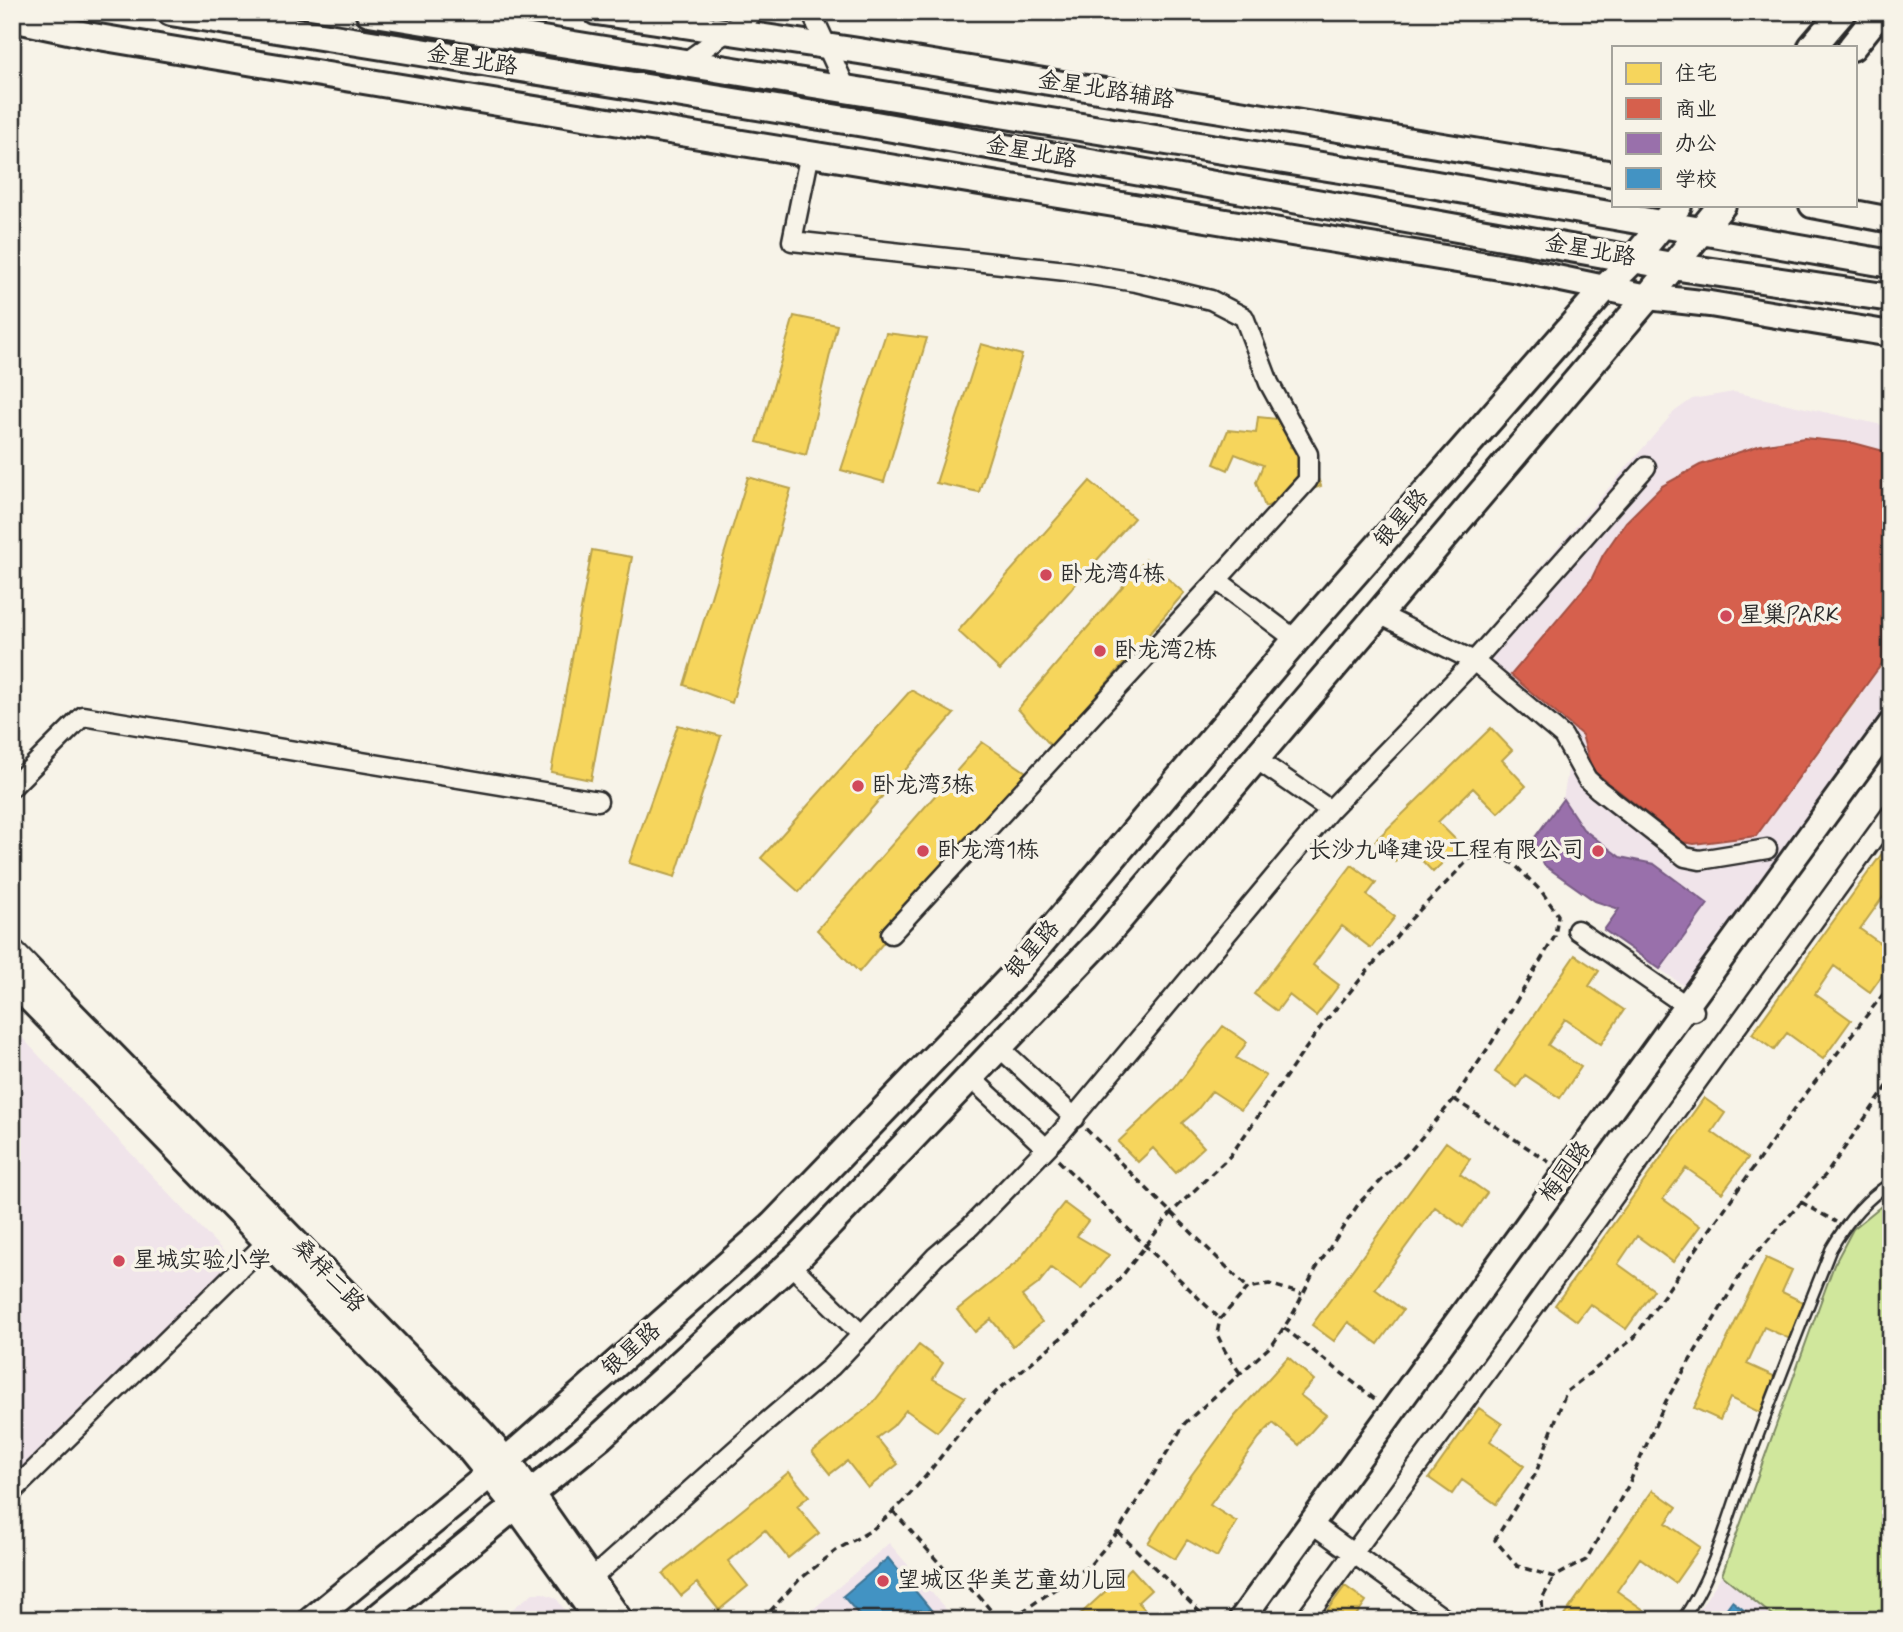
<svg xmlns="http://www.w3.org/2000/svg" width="1903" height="1632" font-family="Mynerve,'LXGW WenKai TC',sans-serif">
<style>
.built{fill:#f0e4ea}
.green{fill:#d0e79c;stroke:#7e8964;stroke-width:2}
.homes{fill:#f6d55c;stroke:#b9a24d;stroke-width:2}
.shops{fill:#d6604d;stroke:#a35043;stroke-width:2}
.offices{fill:#9970ab;stroke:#785b85;stroke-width:2}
.schools{fill:#4393c3;stroke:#3c7495;stroke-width:2}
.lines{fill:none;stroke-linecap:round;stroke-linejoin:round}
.lane-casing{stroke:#2b2b2b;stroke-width:14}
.street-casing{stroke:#2b2b2b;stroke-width:23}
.secondary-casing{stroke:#2b2b2b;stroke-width:30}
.primary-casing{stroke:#2b2b2b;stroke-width:32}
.path{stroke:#2b2b2b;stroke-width:3.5;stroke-dasharray:7 5;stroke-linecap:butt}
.lane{stroke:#f7f3e8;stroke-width:9}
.street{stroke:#f7f3e8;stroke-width:18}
.secondary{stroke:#f7f3e8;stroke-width:24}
.primary{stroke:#f7f3e8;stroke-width:26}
.poi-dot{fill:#d1495b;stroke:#f7f3e8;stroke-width:2.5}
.labels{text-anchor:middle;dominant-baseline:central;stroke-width:7;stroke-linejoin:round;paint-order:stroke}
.street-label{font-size:23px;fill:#2b2b2b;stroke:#f7f3e8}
.poi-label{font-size:23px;fill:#2b2b2b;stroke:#f7f3e8;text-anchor:start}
</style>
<rect width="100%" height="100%" fill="#f7f3e8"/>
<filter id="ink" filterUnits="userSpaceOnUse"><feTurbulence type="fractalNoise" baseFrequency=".0143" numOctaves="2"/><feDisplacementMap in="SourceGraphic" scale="14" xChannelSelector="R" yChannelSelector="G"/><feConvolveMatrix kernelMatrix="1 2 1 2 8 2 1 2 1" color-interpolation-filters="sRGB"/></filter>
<g filter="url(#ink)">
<path class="built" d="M1734,392L1891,427V708L1684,986L1604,930L1618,908L1595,901L1544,865L1533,840L1563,799L1572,748L1464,656L1674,412L1692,399Z
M12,1027L225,1253L228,1269L12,1484Z
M889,1543L955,1620H801Z
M1722,1575L1778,1620H1692Z
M533,1593H543L556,1598L572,1620H498Z"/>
<path class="green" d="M1891,1198V1620H1778L1722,1575L1834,1265L1853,1229Z"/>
<path class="homes" d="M794,316L837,325L806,455L757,442Z
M886,333L927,338L884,482L841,470Z
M981,344L1022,355L979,492L936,483Z
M1258,417L1299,421L1290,447L1308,454L1321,486L1265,507L1256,482L1263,465L1235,454L1228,470L1214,464L1228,430L1256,433Z
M748,477L791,489L732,703L684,685Z
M1090,481L1134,518L1000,670L958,631Z
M592,550L632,557L591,780L551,772Z
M1146,559L1184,593L1052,747L1018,709Z
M1891,583V651L1878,669L1845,646Z
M1826,674L1858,697L1780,802L1749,779Z
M911,690L954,714L799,892L761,858Z
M678,725L721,736L675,877L629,863Z
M1491,728L1512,750L1502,760L1526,786L1498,813L1473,788L1438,822L1461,845L1433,872L1409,847L1395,862L1375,841Z
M982,742L1026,772L859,972L817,930Z
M1891,841V903L1883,897L1860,929L1891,951V963L1870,992L1834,966L1815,994L1851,1020L1823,1059L1787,1033L1774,1050L1752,1034Z
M1352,865L1376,883L1367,895L1395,917L1371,948L1342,926L1313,965L1339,985L1316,1016L1289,995L1277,1011L1254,994Z
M1575,955L1599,971L1589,986L1624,1010L1601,1044L1565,1019L1548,1045L1581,1067L1560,1098L1525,1075L1517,1087L1495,1072Z
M1223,1026L1247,1042L1236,1058L1266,1076L1241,1110L1212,1091L1197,1110L1182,1123L1204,1147L1176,1173L1153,1148L1138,1162L1118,1142L1174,1089Z
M1704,1098L1725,1113L1712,1132L1748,1158L1722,1193L1686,1168L1663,1199L1700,1226L1673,1262L1637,1236L1618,1264L1654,1290L1626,1329L1590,1304L1577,1321L1555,1305Z
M1446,1142L1470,1159L1460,1174L1487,1193L1463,1227L1435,1207L1375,1289L1403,1310L1378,1344L1348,1322L1334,1341L1312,1325Z
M1064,1203L1088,1221L1077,1236L1109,1255L1081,1290L1051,1268L1038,1284L1022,1296L1042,1322L1013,1346L991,1319L975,1332L957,1310L1017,1262Z
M1766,1258L1792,1270L1782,1292L1807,1304L1790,1339L1764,1327L1747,1364L1778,1378L1761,1413L1730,1398L1720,1420L1694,1408Z
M919,1345L943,1363L933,1379L965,1397L937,1432L906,1410L893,1426L877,1438L898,1464L868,1488L847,1461L830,1474L812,1452L872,1404Z
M1288,1357L1314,1380L1300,1395L1326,1415L1299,1445L1273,1423L1259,1438L1210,1505L1237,1522L1217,1557L1187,1540L1175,1559L1148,1543L1190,1477L1235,1416Z
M1479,1408L1502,1424L1490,1441L1524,1466L1496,1504L1462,1480L1452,1494L1429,1478Z
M789,1472L809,1496L797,1506L819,1533L788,1558L765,1530L728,1561L748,1586L719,1610L697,1583L681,1596L663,1574Z
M1653,1490L1677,1507L1666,1523L1700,1547L1675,1583L1640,1558L1617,1591L1651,1615L1647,1620H1561Z
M1131,1568L1151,1590L1138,1602L1155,1620H1074Z
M1345,1586L1366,1601L1353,1620H1320Z"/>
<path class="shops" d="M1804,438L1854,443L1891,453V651L1756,836L1694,844L1683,842L1595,772L1590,763L1582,735L1511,675L1591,580L1603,555L1626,522L1662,486L1700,465L1761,445Z"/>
<path class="offices" d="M1563,799L1583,829L1620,857L1654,864L1708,904L1660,969L1604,930L1619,909L1595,901L1544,865L1533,840Z"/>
<path class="schools" d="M888,1558L936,1616L932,1620H858L861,1617L843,1596Z
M1732,1601L1757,1620H1718Z"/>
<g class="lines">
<defs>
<path id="lane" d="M1682,1620C1715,1574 1728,1516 1748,1463C1774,1391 1803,1320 1831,1249C1846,1223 1865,1199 1891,1183"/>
<path id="street" d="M811,12L846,88
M685,62L755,12
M810,153L792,241L1066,271L1136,282L1211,300L1244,317L1269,383L1308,454V480L1217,580L1296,640
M1379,614L1474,661L1563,736L1587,779L1599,790L1685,857L1700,860L1767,849
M1256,759L1330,810
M12,787L83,716L598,801
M1577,930L1694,1011
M891,934L1217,580
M999,1047L1075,1118
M970,1077L1046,1148
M790,1264L862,1335
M12,1492L267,1242
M1311,1523L1446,1620
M591,1579L763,1425L831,1367L936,1256L970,1227L1059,1135L1330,810L1474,661L1646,467
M1304,1620L1489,1369L1891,814"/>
<path id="secondary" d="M596,12L859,51L1614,174
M12,19L87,35L254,63L1518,270L1648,297L1710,304L1891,334
M1812,205L1891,220
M12,952L482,1433L514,1469L620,1620
M12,981L468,1448L522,1515L598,1620
M1241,1620L1891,724"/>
<path id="primary" d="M171,12L864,123L1672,266L1891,298
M369,12L1396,178L1891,264
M1812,47L1842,12
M1852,47L1880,12
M312,1620L506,1461L773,1225L1012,977L1296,640L1605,288L1634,259L1678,205
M375,1620L601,1436L801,1254L1104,937L1648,297L1722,205"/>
</defs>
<use href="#lane" class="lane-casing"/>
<use href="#street" class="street-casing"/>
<use href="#secondary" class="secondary-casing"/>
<use href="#primary" class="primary-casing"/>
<path class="path" d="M1891,984L1798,1104L1634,1338L1566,1392L1536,1473L1495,1540L1517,1566L1554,1577L1586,1560L1628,1486L1666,1401L1746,1265L1827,1173L1891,1081
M1454,1099L1549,1162
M1086,1129L1248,1288
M1058,1160L1220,1319
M1801,1202L1836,1222
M1284,1328L1376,1400
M1240,1373L1225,1351L1217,1334L1220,1319L1248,1288L1269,1284L1302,1294
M893,1511L948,1573L977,1594L999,1620
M1118,1532L1208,1620
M762,1620L799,1580L838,1549L872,1530L902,1503L925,1477L971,1418L997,1391L1086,1317L1118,1281L1172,1212L1230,1156L1323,1024L1411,919L1482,846L1514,864L1542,892L1558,915L1555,936L1492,1042L1454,1099L1411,1150L1359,1203L1314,1272L1294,1312L1273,1344L1185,1423L1118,1532L1090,1565L1010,1620
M1543,1620L1542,1599L1554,1577"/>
<use href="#lane" class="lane"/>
<use href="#street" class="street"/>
<use href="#secondary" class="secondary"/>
<use href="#primary" class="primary"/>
</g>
</g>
<g class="poi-dot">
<circle cx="1046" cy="575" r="7"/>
<circle cx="1726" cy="616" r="7"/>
<circle cx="1100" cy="651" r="7"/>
<circle cx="858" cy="786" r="7"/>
<circle cx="923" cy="851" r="7"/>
<circle cx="1598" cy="851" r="7"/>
<circle cx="119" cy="1261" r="7"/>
<circle cx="883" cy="1581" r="7"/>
</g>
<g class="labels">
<g class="street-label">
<text transform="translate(472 61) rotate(9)">金星北路</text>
<text transform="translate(1106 91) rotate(9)">金星北路辅路</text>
<text transform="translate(1031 153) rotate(10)">金星北路</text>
<text transform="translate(1590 251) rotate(10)">金星北路</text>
<text transform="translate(1402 519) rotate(-49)">银星路</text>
<text transform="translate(1033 950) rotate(-49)">银星路</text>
<text transform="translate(1566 1172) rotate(-54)">梅园路</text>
<text transform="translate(328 1276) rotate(46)">桑梓二路</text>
<text transform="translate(632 1350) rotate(-41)">银星路</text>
</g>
<g class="poi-label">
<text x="1060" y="575">卧龙湾4栋</text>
<text x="1740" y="616">星巢PARK</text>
<text x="1114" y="651">卧龙湾2栋</text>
<text x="872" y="786">卧龙湾3栋</text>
<text x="937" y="851">卧龙湾1栋</text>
<text x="1584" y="851" text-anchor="end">长沙九峰建设工程有限公司</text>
<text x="133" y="1261">星城实验小学</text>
<text x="897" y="1581">望城区华美艺童幼儿园</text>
</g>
</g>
<rect width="1903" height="1632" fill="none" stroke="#f7f3e8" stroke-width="42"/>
<rect x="21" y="21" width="1861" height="1590" fill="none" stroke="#2b2b2b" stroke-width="2.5" filter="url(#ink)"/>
<rect x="1612" y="46" width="245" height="161" fill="#f7f3e8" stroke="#a5a39c" stroke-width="2"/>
<rect x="1626" y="63" width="35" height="21" fill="#f6d55c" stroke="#a5a39c" stroke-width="2"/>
<text x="1675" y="80" font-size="21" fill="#2b2b2b">住宅</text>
<rect x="1626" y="98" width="35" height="21" fill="#d6604d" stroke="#a5a39c" stroke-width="2"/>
<text x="1675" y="116" font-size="21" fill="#2b2b2b">商业</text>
<rect x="1626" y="133" width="35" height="21" fill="#9970ab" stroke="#a5a39c" stroke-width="2"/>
<text x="1675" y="150" font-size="21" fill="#2b2b2b">办公</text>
<rect x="1626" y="168" width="35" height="21" fill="#4393c3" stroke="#a5a39c" stroke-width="2"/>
<text x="1675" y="186" font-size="21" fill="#2b2b2b">学校</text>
</svg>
